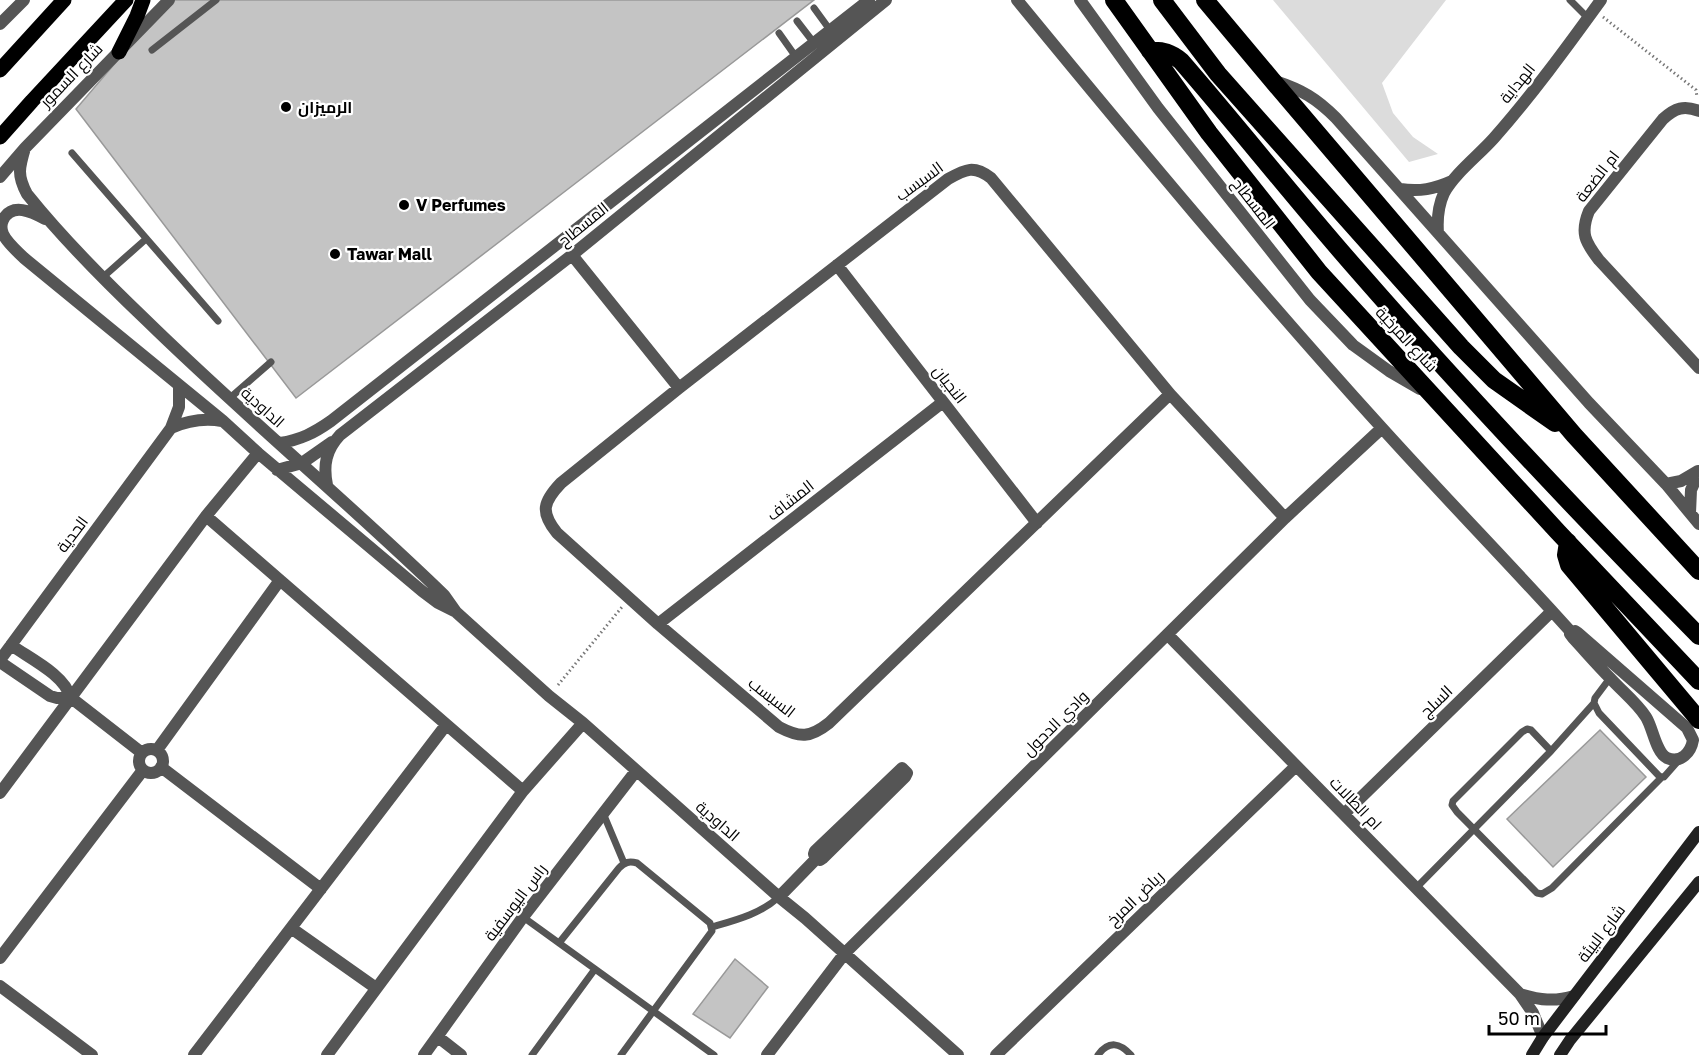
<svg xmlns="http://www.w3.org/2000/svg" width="1699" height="1055" font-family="'Golos Text',Cairo,sans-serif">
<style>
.green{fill:#dcdcdc}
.building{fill:#c4c4c4;stroke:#999;stroke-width:1.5}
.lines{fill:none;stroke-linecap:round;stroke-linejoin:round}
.path{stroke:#777;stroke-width:3;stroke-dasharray:1.5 3;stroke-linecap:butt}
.lane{stroke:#555;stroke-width:7}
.street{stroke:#555;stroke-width:12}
.secondary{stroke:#222;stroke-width:12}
.primary{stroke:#000;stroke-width:15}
.highway{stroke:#000;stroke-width:18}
.poi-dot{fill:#000;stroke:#fff;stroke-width:2}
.labels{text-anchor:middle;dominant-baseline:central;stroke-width:4.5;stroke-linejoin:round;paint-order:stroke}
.street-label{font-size:16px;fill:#000;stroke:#fff}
.poi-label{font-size:16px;font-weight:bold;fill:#000;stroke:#fff;text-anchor:start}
</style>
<rect width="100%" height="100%" fill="#fff"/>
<path class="green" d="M1273,0H1446L1382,83L1393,113L1413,137L1438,154L1409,162Z"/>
<path class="building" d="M169,0H814L296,398L76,109Z
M1600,730L1646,777L1553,867L1507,819Z
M735,959L768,987L730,1038L693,1014Z"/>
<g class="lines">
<path class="path" d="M1603,17L1696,90L1697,97
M558,685L622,607"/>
<path class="lane" d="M1570,0L1588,18
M814,8L830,30
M797,21L814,43
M779,33L796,57
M152,50L216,0
M72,153L218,321
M102,278L146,239
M230,398L271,362
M1610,678L1595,698L1594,703L1599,713L1660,777H1664L1679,760
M1551,751L1531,730L1527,729L1522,732L1453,801L1452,805L1457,812L1537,893L1542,894L1552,888L1662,777
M603,813L624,863
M1416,888L1551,751L1594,703
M523,917L714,1055
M712,927C736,920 760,914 779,897
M559,943L619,868C625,862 629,861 637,863L710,923L712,931L709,935L621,1055
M532,1055L595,969
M1098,1055C1109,1040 1120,1043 1131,1055"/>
<path class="street" d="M1017,0C1136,145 1256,289 1382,428C1438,490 1496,550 1552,611L1571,632L1570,634L1573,638C1586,652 1598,666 1611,679C1623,692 1637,703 1646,717C1653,728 1656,753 1667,758C1681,764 1691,752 1693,740L1687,728L1578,633L1575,631L1571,632
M1080,0L1158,108L1310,300L1353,345L1389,371L1420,389
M0,24L24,0
M1275,81C1302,90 1316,98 1336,118L1589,403L1666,484L1699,524
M1699,111C1684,105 1675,108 1663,119L1589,211C1580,233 1585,242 1599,260L1699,368
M25,148C19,168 17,175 27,194C63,239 104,280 146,320C242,414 347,501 444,595L456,612L549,696L583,723L779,897L805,918L958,1055
M0,177L25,148L169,0
M1400,189C1420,192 1434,189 1452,181
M45,219C32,212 12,202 3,220C1,224 1,229 3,234C7,243 17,251 24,258L223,421L258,453L422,591L438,603L454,611
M1438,233C1437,219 1438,206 1444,193C1455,173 1479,155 1494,138C1532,95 1567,47 1601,0
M572,255L679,388
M837,265L1037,523
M1170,394L829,723C810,738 800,738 779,727L658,624L557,533C540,512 543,502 561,483L679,388L948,179C966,169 974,165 991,178L1170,394L1285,518
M171,428C189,420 204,418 222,421
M280,443C300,440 314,433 331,421L869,0
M277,470L302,463L332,442
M1666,484L1681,481L1698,471
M327,485C323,465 326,450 340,435L572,255L886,0
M1690,513L1691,490L1699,472
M206,516L523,791
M658,624L943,402
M1168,635L1520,994L1533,1013L1543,1037
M11,645C29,658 65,675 70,697L142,753
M0,660L171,428L179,407V385
M0,662L50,696L57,698L70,697
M139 761a12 12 0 1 1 24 0a12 12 0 1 1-24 0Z
M157,750L280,580
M161,767L321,889
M902,768L907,773L905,777L823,858L820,860L816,859L814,854L815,851Z
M0,793L206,516L258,453
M1344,814L1552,611
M779,897L816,859
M291,928L376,988
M0,958L143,770
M0,986L92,1055
M1520,994C1540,1000 1554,1002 1574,996
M438,1037L461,1055
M194,1055L446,725
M327,1055L523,791L583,723
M424,1055L523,917L636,771
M767,1055L845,953L1285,518L1382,428
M996,1055L1296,766"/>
<path class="secondary" d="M1532,1055L1543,1037L1699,832
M1560,1055L1570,1040L1699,882"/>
<path class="primary" d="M119,52L137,16L143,0
M0,70L64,0
M0,137L32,101L126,0"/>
<path class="highway" d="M1114,0L1209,133L1319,272L1558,532L1699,681
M1162,0L1218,74L1461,347L1494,380L1555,423
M1205,0L1272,80L1574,435L1699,571
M1150,51C1163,50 1171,53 1181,61C1241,130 1298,203 1359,272C1468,397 1583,518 1699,636
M1568,542L1566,555L1569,565L1699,720"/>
</g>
<g class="poi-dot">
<circle cx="286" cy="107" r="6"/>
<circle cx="404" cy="205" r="6"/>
<circle cx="335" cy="254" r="6"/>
</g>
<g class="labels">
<g class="street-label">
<text transform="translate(71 75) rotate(-46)">شارع السمور</text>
<text transform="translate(1517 83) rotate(-51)">الهداية</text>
<text transform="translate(1597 176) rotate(-52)">ام الضعة</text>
<text transform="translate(919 181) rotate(-36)">السبسب</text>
<text transform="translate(1254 203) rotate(52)">المسطاح</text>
<text transform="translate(583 224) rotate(-39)">المسطاح</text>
<text transform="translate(1407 339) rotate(47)">شارع المرخية</text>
<text transform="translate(950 384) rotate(52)">النجيان</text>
<text transform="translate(263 407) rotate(42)">الداودية</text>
<text transform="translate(790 500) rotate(-38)">المشاف</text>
<text transform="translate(72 534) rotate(-53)">الحدية</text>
<text transform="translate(772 697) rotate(38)">السبسب</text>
<text transform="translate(1436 701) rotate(-44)">السلج</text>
<text transform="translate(1055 723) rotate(-45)">وادي الدحول</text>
<text transform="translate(1356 803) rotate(46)">ام الطالات</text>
<text transform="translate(718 821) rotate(41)">الداودية</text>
<text transform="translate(1135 898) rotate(-44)">رياض المرخ</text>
<text transform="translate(515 902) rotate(-53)">راس اليوسفية</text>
<text transform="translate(1601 933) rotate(-53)">شارع البيئة</text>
</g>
<g class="poi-label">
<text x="298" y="107">الرميزان</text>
<text x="416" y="205">V Perfumes</text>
<text x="347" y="254">Tawar Mall</text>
</g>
</g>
<path d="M1489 1025v9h117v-9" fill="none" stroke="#000000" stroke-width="3"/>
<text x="1498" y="1025" font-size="18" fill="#000000" stroke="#ffffff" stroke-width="4.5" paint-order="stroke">50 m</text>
</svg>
